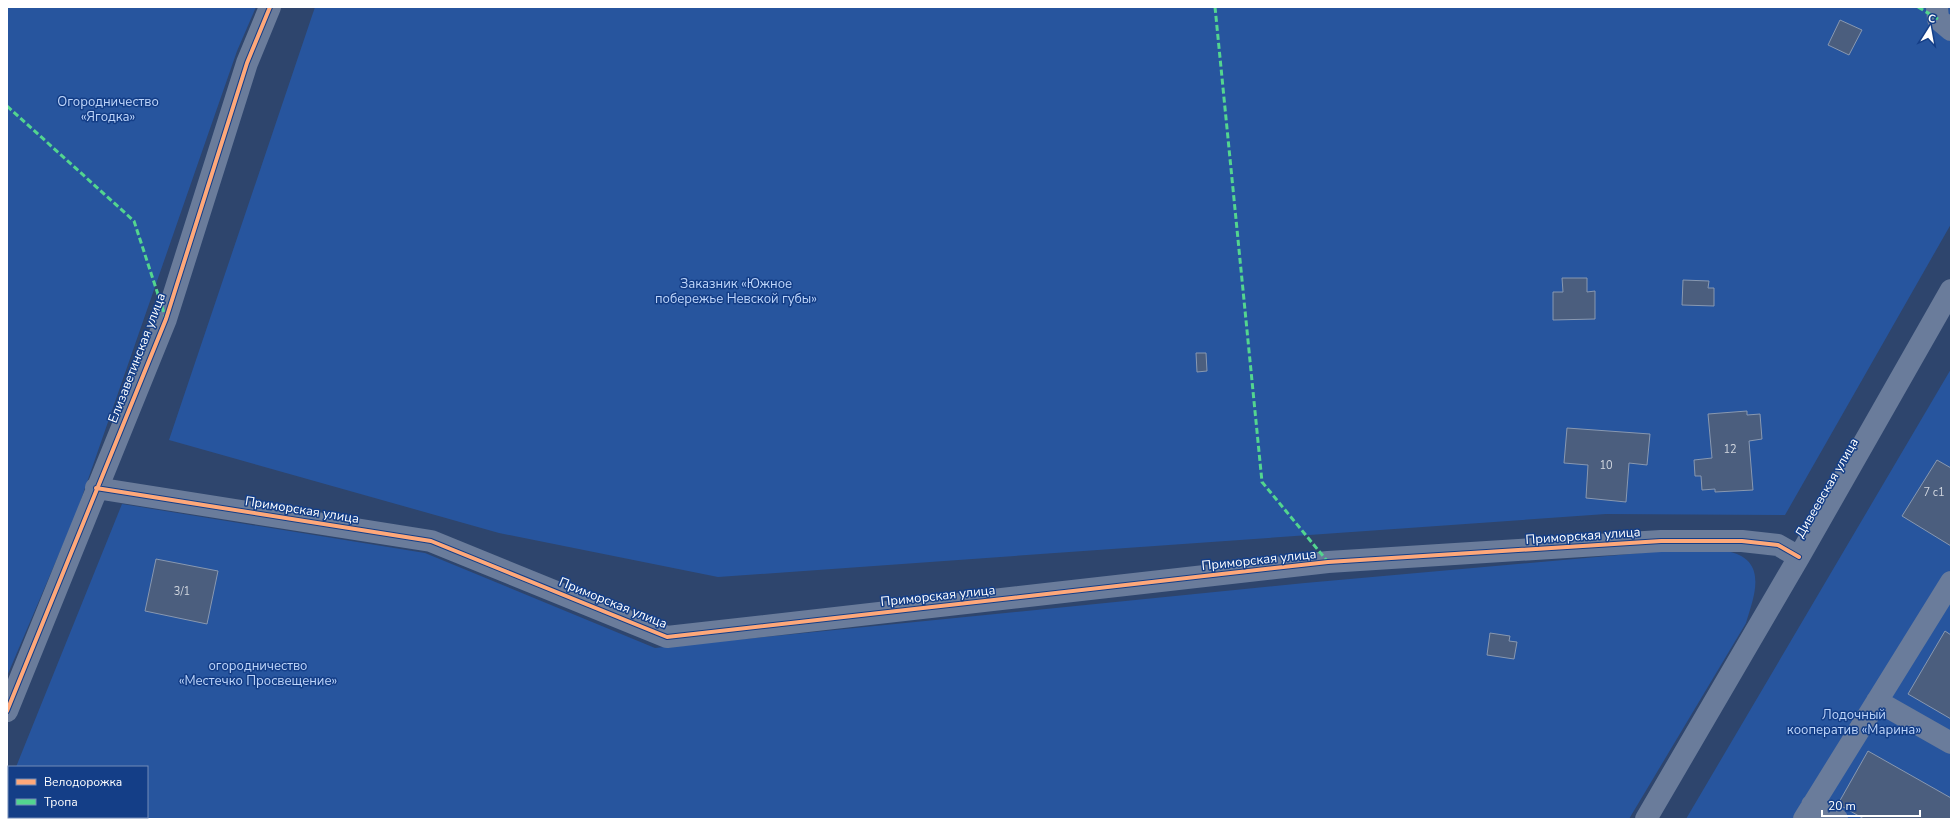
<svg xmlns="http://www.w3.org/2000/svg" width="1958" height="826" font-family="'Nunito Sans',sans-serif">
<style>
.green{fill:#27559e}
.building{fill:#4b5e7e;stroke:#8898b1}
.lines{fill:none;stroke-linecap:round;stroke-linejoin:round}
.minor{stroke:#6a7c9b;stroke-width:22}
.quiet{stroke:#53d58f;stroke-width:3;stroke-dasharray:6 3;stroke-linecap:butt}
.cycleway-casing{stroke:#143e87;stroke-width:6}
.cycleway{stroke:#fea87a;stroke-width:4}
.labels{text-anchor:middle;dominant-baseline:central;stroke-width:3;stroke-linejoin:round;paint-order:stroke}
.number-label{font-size:11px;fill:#d2d7df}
.park-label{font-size:13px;fill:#bfd6fb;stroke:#143e87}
.street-label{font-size:13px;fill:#fff;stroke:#143e87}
</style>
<rect width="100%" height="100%" fill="#2e456d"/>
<path class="green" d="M7,7H256L237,51L76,514L7,676Z
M315,7H1951V224L1785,515L1606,514L718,577L499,533L169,440Z
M1951,369V819H1686Z
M122,504L425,553L655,648L1305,583L1697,548C1708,550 1723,549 1734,553C1768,564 1753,599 1746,623L1629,819H7V790L9,785V817H147V767H16Z"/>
<path class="building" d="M1840,20L1862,30L1849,55L1828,45Z
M1562,278H1587V292L1595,291V319L1553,320V292H1563Z
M1683,280L1709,281L1708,288H1714V306L1682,305Z
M1196,353H1206L1207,371L1197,372Z
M1747,411V415L1760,414L1762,439L1749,441L1753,490L1715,492V489L1702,490L1701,476H1695L1694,460L1712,458L1708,414Z
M1567,428L1650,434L1647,465L1629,463L1626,502L1586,498L1588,465L1564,463Z
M1937,460L1951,468V546L1902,516Z
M156,559L218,571L207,624L145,611Z
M1945,631L1951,635V719L1908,694Z
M1490,633L1510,636L1509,641L1517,642L1514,659L1487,655Z
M1868,751L1951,798V819H1864L1838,804Z"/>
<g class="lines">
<path class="minor" d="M1937,7L1938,19L1951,30
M96,488L431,541L667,637L1328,562L1661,541H1742L1778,545L1799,557
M1877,701L1951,743
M7,711L166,319L247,63L270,7
M1812,805L1837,819
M1646,819L1799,557L1951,290
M1804,819L1951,582"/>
<path class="quiet" d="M1215,7L1262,482L1328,562
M1918,7L1938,19
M7,106L134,221L166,319"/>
<defs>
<path id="cycleway" d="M96,488L431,541L667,637L1328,562L1661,541H1742L1778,545L1799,557
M7,711L166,319L247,63L270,7"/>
</defs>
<use href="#cycleway" class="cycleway-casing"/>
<use href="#cycleway" class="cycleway"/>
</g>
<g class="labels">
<g class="number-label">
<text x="1730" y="449">12</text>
<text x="1606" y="465">10</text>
<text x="1934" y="492">7 с1</text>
<text x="182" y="591">3/1</text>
</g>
<g class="park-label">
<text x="108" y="102">Огородничество<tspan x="108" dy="15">«Ягодка»</tspan></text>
<text x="736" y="284">Заказник «Южное<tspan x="736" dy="15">побережье Невской губы»</tspan></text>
<text x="258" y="666">огородничество<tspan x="258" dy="15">«Местечко Просвещение»</tspan></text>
<text x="1854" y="715">Лодочный<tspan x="1854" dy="15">кооператив «Марина»</tspan></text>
</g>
<g class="street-label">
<text transform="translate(137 358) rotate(-69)">Елизаветинская улица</text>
<text transform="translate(1827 488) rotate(-60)">Дивеевская улица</text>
<text transform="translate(302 510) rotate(9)">Приморская улица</text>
<text transform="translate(1583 536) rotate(-4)">Приморская улица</text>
<text transform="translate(1259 560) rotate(-6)">Приморская улица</text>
<text transform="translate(938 596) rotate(-6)">Приморская улица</text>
<text transform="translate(613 603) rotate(22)">Приморская улица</text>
</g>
</g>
<rect width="1958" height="826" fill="none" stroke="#ffffff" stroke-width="16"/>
<rect x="8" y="766" width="140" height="52" fill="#143e87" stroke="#728bb7"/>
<rect x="16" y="779" width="20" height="6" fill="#fea87a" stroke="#728bb7"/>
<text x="44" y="786" font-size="12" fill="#ffffff">Велодорожка</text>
<rect x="16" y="799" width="20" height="6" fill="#53d58f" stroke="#728bb7"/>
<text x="44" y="806" font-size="12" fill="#ffffff">Тропа</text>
<g transform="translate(1930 28) rotate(11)" stroke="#143e87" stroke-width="3" paint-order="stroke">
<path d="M0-3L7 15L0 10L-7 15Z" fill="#ffffff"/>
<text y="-6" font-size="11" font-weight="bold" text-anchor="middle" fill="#ffffff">С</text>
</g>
<path d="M1822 810v6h98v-6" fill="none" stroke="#ffffff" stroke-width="2"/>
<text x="1828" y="810" font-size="12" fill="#ffffff" stroke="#143e87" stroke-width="3" paint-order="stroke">20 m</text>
</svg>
